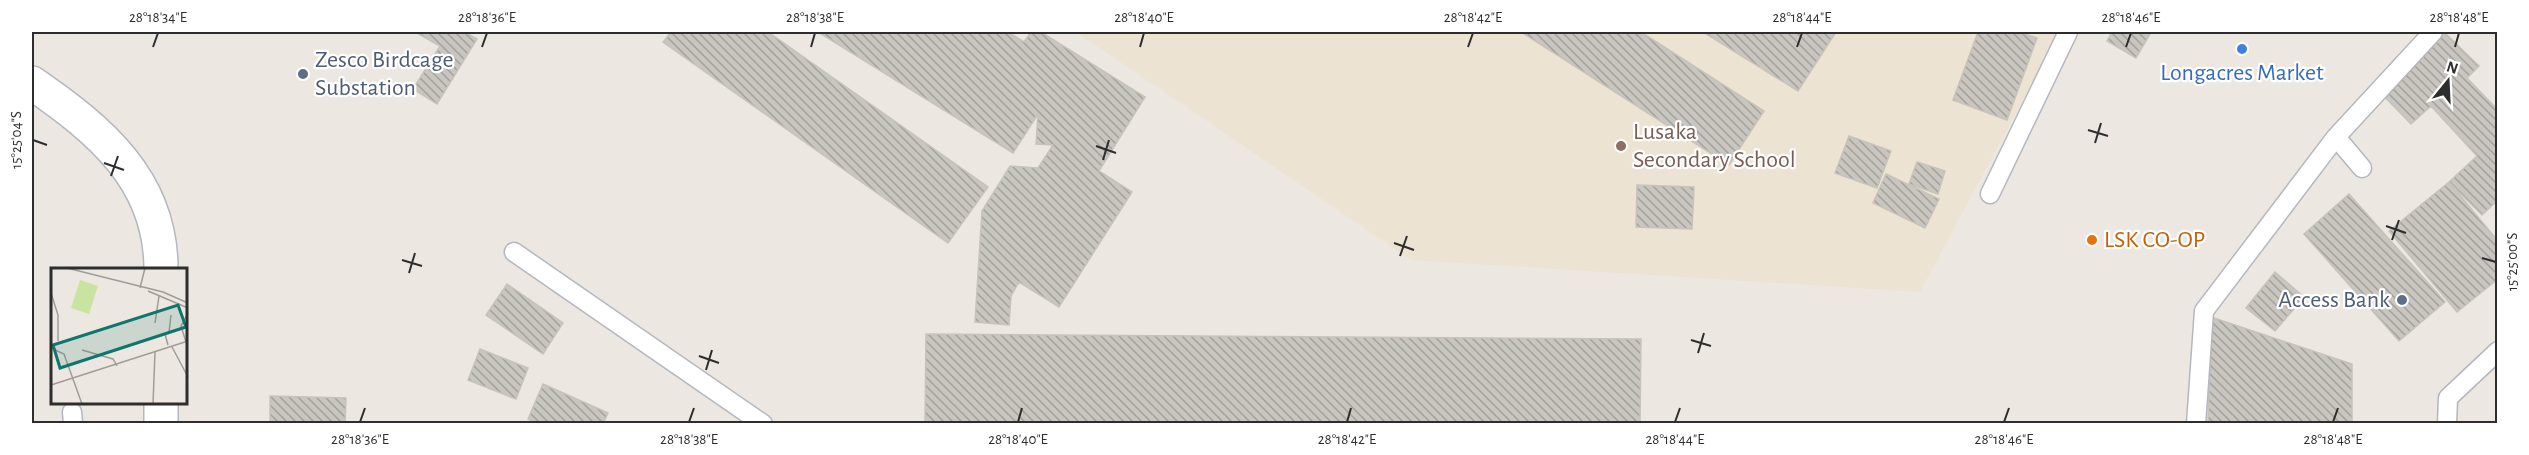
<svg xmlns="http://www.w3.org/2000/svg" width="2529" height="455" font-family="'Alegreya Sans',sans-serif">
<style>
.education{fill:#ece3d2}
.building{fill:url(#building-back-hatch);stroke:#c8c3ba;stroke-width:1.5}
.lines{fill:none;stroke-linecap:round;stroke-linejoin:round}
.lane-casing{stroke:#b4b7bf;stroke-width:21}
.street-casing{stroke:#b4b7bf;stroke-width:36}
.lane{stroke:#fff;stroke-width:18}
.street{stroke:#fff;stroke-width:33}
.ticks{fill:none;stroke:#2d2d2d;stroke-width:2}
.shop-dot{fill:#3f7fe0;stroke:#fff;stroke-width:2}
.service-dot{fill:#5c6f8a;stroke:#fff;stroke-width:2}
.education-dot{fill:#8d6e63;stroke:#fff;stroke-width:2}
.food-dot{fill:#e8710a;stroke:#fff;stroke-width:2}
.labels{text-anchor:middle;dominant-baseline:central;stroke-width:4.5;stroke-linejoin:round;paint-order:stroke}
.service-label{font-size:24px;fill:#4e5e75;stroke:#fff;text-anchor:start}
.shop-label{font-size:24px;fill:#366cbe;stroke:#fff}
.education-label{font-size:24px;fill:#785e54;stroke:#fff;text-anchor:start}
.food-label{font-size:24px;fill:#c56008;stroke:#fff;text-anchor:start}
.inset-road{fill:none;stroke:#a09d99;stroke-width:1.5}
.view{fill:#0f766e;fill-opacity:0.15;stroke:#0f766e;stroke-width:3}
.inset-edge{fill:none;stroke:#2d2d2d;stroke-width:3}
.neatline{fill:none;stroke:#2d2d2d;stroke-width:2}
.ticks-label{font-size:15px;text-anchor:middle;fill:#2d2d2d}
</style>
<defs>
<pattern id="building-back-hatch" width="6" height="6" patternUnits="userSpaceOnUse" patternTransform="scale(1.5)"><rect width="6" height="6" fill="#c9c5bf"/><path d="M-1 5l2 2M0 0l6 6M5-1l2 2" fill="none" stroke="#a4a09c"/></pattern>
</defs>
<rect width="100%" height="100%" fill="#ede7e1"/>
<path class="education" d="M1076,32H2059L1920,292L1411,260Z"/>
<path class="building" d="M415,32H465L477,39L437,104L413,89L440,46Z
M671,32H768L988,187L948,243L663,42Z
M818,32H1008L1024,42L1031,32H1041L1145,97L1099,171L1132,192L1059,307L1019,282L1011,296L1009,325L975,322L982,211L1010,166L1038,168L1053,145L1036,144L1038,114L1013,153Z
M1521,32H1641L1764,111L1729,165Z
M1703,32H1836L1798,91Z
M1978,32H2019L2037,38L2007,120L1953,100Z
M2112,32H2146L2150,34L2136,58L2107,41Z
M2444,32L2479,66L2467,78L2498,110V200L2482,215L2449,182L2477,156L2431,106L2411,124L2380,92Z
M1849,136L1891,151L1877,188L1835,173Z
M1917,162L1945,171L1938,194L1909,184Z
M1886,174L1939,199L1925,228L1873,203Z
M2449,182L2498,241V279L2457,312L2389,231Z
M1637,185L1694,187L1692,229L1636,227Z
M2349,194L2445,302L2399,341L2304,234Z
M2275,272L2304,297L2275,331L2246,308Z
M507,284L563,323L543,354L486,315Z
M2211,317L2352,364V424H2208Z
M926,334L1641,339L1640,424H925Z
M480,349L528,368L516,399L468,380Z
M543,384L608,413L603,424H539L528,419Z
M270,396L346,398L345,424H270Z"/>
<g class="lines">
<defs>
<path id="lane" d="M2362,168L2336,137L2433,32
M1990,194L2068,32
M514,252L763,424
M72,412L73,424
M2196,424L2204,311L2336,137
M2447,424L2448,398L2498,351"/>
<path id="street" d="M32,83C100,130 161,180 161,269
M161,402V424"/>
</defs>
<use href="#lane" class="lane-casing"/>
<use href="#street" class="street-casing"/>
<use href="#lane" class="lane"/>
<use href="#street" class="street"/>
</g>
<path class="ticks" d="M153,47L158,33M482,47L487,33M811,47L815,33M1140,47L1144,33M1468,47L1473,33M1797,47L1802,33M2126,47L2131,33M2455,47L2459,33M2088,130L2108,136M33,140L47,145M2095,143L2101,123M1096,146L1116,153M1103,160L1109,140M104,163L124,170M111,176L118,156M2386,226L2406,233M2392,240L2399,220M1394,243L1414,250M1400,256L1407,236M2482,258L2496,262M402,260L422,266M409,273L415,253M1691,340L1711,346M1698,353L1704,333M699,356L719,363M706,370L712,350M360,422L365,408M689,422L694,408M1018,422L1022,408M1347,422L1351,408M1675,422L1680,408M2004,422L2009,408M2333,422L2338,408"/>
<circle class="shop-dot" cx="2242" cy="49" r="6"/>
<g class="service-dot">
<circle cx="303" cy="74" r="6"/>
<circle cx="2402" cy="300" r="6"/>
</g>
<circle class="education-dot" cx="1621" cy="146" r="6"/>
<circle class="food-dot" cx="2092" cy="240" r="6"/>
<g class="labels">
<g class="service-label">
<text x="315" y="60">Zesco Birdcage<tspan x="315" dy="28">Substation</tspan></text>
<text x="2390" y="300" text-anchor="end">Access Bank</text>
</g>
<g class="shop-label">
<text x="2242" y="73">Longacres Market</text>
</g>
<g class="education-label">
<text x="1633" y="132">Lusaka<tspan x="1633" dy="28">Secondary School</tspan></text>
</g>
<g class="food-label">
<text x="2104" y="240">LSK CO-OP</text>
</g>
</g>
<g transform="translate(51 268)">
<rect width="136" height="136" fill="#ede7e1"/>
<path d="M29,12L47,18L38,46L20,40Z" fill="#c9e4a0"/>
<path class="inset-road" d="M16,0L112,24L137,35M89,20L94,0M97,23L137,40M0,25L7,47V73M104,55L108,28M135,74L130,58L137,45M117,77L114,66L118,64L120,47M121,79L137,109M0,80L13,86L31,136M31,82L62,91L66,98M0,117L137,73M102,136L104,84"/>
<path class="view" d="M127,37L135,59L9,100L2,77Z"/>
<rect width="136" height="136" class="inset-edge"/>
</g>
<rect width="2529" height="455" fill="none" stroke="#ffffff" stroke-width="66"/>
<g transform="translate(2448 81) rotate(18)" stroke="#ffffff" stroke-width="4.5" paint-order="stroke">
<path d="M0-4.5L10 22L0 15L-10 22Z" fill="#2d2d2d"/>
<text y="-9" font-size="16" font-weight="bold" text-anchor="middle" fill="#2d2d2d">N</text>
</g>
<rect x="33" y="33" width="2463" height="389" class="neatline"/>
<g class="ticks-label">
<text x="158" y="22">28°18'34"E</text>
<text x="487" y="22">28°18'36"E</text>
<text x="815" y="22">28°18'38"E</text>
<text x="1144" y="22">28°18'40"E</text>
<text x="1473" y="22">28°18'42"E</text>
<text x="1802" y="22">28°18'44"E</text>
<text x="2131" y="22">28°18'46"E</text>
<text x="2459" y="22">28°18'48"E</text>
<text transform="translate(16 140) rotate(-90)" y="5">15°25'04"S</text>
<text transform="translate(2512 262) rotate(-90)" y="5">15°25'00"S</text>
<text x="360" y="444">28°18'36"E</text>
<text x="689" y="444">28°18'38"E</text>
<text x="1018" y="444">28°18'40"E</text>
<text x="1347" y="444">28°18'42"E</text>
<text x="1675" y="444">28°18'44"E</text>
<text x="2004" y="444">28°18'46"E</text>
<text x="2333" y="444">28°18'48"E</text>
</g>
</svg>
